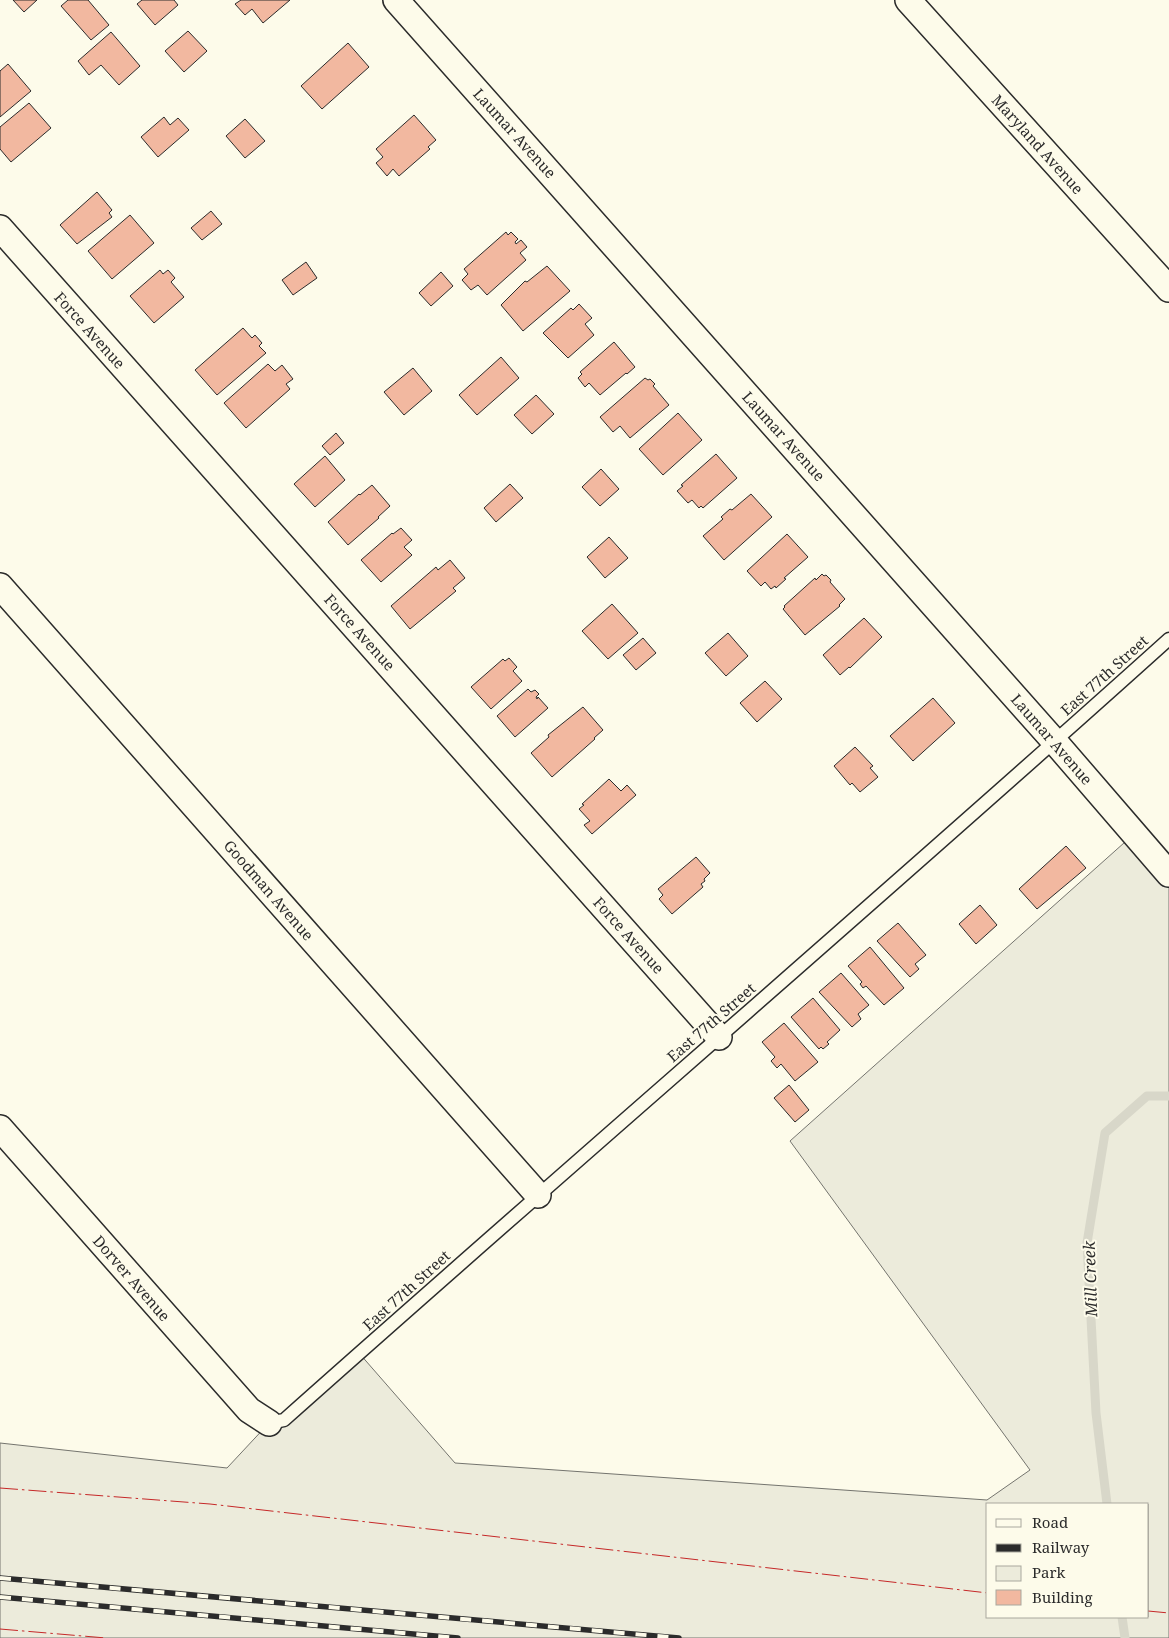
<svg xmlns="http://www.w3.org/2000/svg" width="1169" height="1638" font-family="'Noto Serif',serif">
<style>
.green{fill:#ecebdb;stroke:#74746e;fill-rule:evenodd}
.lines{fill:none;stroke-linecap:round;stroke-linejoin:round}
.stream{stroke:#d8d7c9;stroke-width:9}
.building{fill:#f2b8a0;stroke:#2b2b2b}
.lane-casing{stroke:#2b2b2b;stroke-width:15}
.street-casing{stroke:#2b2b2b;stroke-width:28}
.lane{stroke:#fdfbea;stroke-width:12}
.street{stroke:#fdfbea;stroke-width:25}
.rail-casing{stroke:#2b2b2b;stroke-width:5.5}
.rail{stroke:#fdfbea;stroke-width:4;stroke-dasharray:11;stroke-linecap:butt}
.power{stroke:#c62828;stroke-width:1;stroke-dasharray:18 4 2.5 4;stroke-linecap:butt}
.labels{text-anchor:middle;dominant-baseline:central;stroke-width:4;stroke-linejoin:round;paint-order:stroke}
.street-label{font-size:15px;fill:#2b2b2b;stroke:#fdfbea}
.water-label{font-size:16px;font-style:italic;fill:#2b2b2b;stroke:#fdfbea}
</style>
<rect width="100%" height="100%" fill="#fdfbea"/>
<path class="green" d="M1134,834L1169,874V1638H0V1443L227,1468L269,1423L284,1420L359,1353L455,1463L987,1500L1030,1470L790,1141ZM988,1504H1148V1617H988Z"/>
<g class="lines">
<path class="stream" d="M1107,1504L1096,1413L1087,1243L1105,1133L1147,1096H1169
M1122,1617L1125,1638"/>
</g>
<path class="building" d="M13,0H37L24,12Z
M68,0H88L109,25L91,40L61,6Z
M142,0H174L178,5L155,25L137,4Z
M241,0H290L263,23L252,9L245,15L235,4Z
M188,31L207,51L184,72L165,51Z
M111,32L140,66L119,85L101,65L89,75L78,61Z
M348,43L369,67L322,109L301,86Z
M8,64L31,91L0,117V71Z
M29,103L51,128L11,162L0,149V127Z
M414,115L436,140L428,147L430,149L399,176L393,169L387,176L376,163L383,157L376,149Z
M164,117L170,125L178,118L189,130L158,157L141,137Z
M245,119L265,141L245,158L226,136Z
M97,192L112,210L109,213L112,217L77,244L60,225Z
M211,211L222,224L202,240L191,228Z
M130,215L154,243L112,279L88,251Z
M506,232L508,235L511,232L518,239L515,242L516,244L521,240L527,247L520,253L526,260L487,295L478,285L471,290L462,280L468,274L464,269Z
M306,262L317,278L293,295L282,280Z
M547,266L570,291L523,331L501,305L525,281L527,282Z
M160,270L163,274L168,270L175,278L171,282L184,297L154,323L130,296Z
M441,272L453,286L431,306L419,293Z
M579,304L592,318L585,324L594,335L568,358L543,333L571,308L573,310Z
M243,328L252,338L255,335L262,343L259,346L266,353L217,395L195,370Z
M614,342L635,367L627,374L626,373L600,395L589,383L585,387L578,378L582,374L580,372Z
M501,357L519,378L477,415L459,395Z
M268,364L275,371L282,365L293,379L286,384L290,389L246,428L224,403Z
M413,368L432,391L404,415L384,392Z
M645,378L648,380L650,379L655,384L653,386L669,405L630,438L620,426L613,432L600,417Z
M536,395L554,414L532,434L514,415Z
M678,413L702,440L663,475L639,449Z
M336,433L344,443L330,455L322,446Z
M716,454L737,478L703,508L701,506L699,508L692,500L688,503L677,491L683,486L681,485Z
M325,456L345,480L315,507L294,484Z
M601,469L619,489L600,506L582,487Z
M510,484L523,498L496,522L484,508Z
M372,485L390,506L378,517L379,518L348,545L328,522L359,494L360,495Z
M751,494L772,517L724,560L703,536L723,519L721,517L730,509L732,510Z
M401,528L412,540L404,547L412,555L381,582L361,560L392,533L393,534Z
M787,534L808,557L784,578L786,579L776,588L775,586L771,589L765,582L761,586L747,571Z
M609,537L628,558L605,578L587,557Z
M450,560L465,578L453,588L456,591L410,629L391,606L436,567L438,570Z
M822,574L824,576L826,575L831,580L830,582L845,599L839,605L840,606L805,635L783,609L785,607L784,606L815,578L816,580Z
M612,604L638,633L608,659L582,631Z
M864,618L882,637L850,668L849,667L840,675L823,655Z
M728,633L748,656L726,676L705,653Z
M643,638L656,653L636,670L623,655Z
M509,658L517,667L513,671L522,681L491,709L471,687L503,659L505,661Z
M765,681L782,699L757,722L740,703Z
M528,689L531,692L535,690L539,694L536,697L537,699L538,697L548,708L515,737L497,716Z
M933,698L955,723L913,761L890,736Z
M583,707L603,730L594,738L595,739L552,777L531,753L549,737L548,735Z
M855,747L873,766L870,768L878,777L860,792L852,783L850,785L834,766Z
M609,779L621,791L627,785L636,795L592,834L584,825L590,821L579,809L584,805L582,804Z
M1066,846L1086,868L1037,909L1019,889Z
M696,857L710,873L704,879L705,881L701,884L703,887L672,914L659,899L663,895L658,889Z
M980,905L997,925L976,944L959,924Z
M898,923L926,955L915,964L919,969L910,977L877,941Z
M870,947L904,988L884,1005L866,986L863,988L860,984L862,982L848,966Z
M841,973L869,1005L858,1014L861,1019L852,1027L819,992Z
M813,998L840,1030L827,1042L829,1044L823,1049L821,1047L819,1049L791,1017Z
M784,1023L818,1062L795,1081L781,1064L777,1068L771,1061L775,1057L762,1042Z
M789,1085L809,1110L795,1122L774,1098Z"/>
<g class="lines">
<defs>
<path id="lane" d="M269,1423L284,1420C578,1158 877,902 1169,639"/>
<path id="street" d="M396,0L1055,742L1169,874
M908,0L1169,289
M0,228L719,1037
M0,586L538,1195
M0,1128L249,1410L269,1423"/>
</defs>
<use href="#lane" class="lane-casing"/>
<use href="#street" class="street-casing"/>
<use href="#lane" class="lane"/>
<use href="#street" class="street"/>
<defs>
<path id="rail" d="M0,1578L679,1638
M0,1597L458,1638"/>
</defs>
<use href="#rail" class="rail-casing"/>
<use href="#rail" class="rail"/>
<path class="power" d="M0,1488L210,1504L988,1593
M1148,1611L1169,1613
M0,1629L106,1638"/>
</g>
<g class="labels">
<g class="street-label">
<text transform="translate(515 133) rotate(48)">Laumar Avenue</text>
<text transform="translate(1038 144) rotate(48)">Maryland Avenue</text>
<text transform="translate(90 330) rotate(48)">Force Avenue</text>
<text transform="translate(784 436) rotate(48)">Laumar Avenue</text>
<text transform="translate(360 632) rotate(48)">Force Avenue</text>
<text transform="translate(1104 675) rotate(-42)">East 77th Street</text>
<text transform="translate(1052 739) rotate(49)">Laumar Avenue</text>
<text transform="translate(269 890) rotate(49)">Goodman Avenue</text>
<text transform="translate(629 935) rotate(48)">Force Avenue</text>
<text transform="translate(711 1022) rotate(-41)">East 77th Street</text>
<text transform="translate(132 1278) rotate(49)">Dorver Avenue</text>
<text transform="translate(406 1290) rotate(-42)">East 77th Street</text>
</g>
<g class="water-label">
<text transform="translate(1090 1279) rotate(-92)">Mill Creek</text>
</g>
</g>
<rect x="986" y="1503" width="162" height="115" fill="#fdfbea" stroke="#a9a89e"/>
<rect x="996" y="1519" width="25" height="8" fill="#fdfbea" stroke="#a9a89e"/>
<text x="1032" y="1528" font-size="15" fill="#2b2b2b">Road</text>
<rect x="996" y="1544" width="25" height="8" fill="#2b2b2b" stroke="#a9a89e"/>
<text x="1032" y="1553" font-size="15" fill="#2b2b2b">Railway</text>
<rect x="996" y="1566" width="25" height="15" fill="#ecebdb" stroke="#a9a89e"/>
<text x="1032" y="1578" font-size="15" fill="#2b2b2b">Park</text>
<rect x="996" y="1590" width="25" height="15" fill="#f2b8a0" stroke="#a9a89e"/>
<text x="1032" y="1603" font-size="15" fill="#2b2b2b">Building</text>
</svg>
